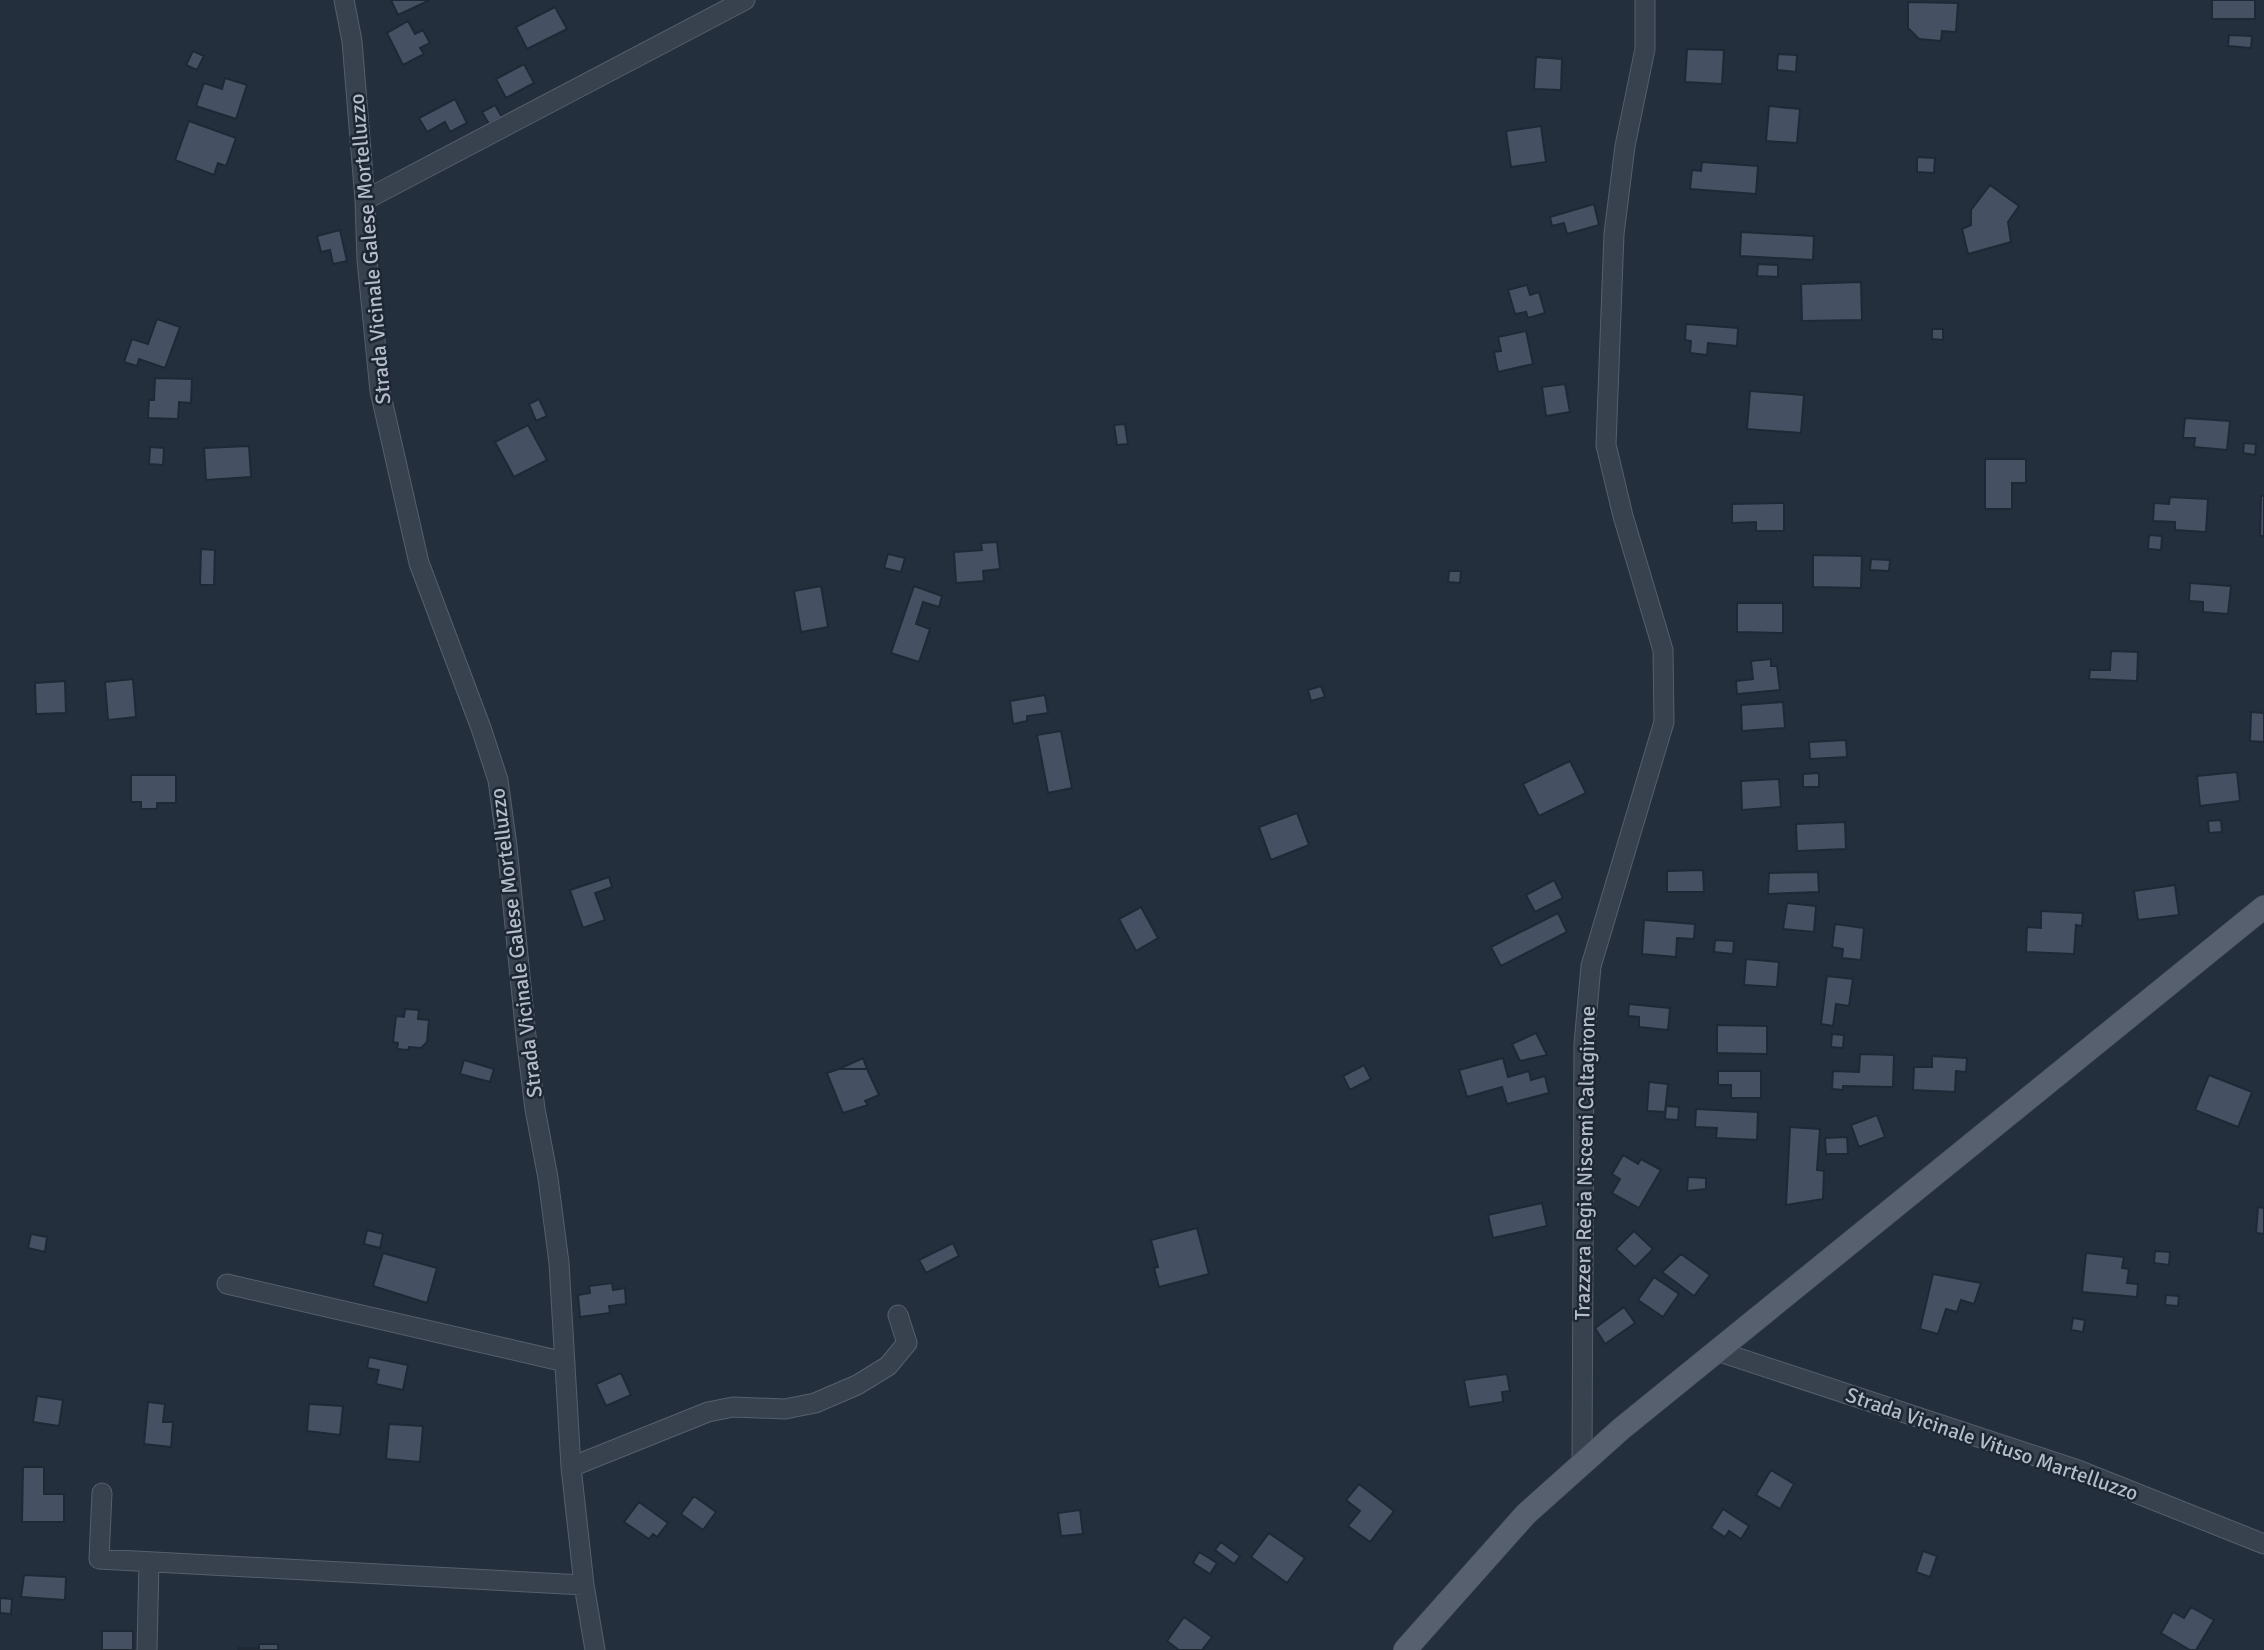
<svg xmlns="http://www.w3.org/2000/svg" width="2264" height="1650" font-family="Signika,sans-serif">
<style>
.building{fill:#455162;stroke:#1f2835;stroke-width:2}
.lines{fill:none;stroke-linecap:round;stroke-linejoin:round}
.minor-casing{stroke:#565f6c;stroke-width:21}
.major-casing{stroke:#414a57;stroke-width:24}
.minor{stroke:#38414e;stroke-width:19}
.major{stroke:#56606e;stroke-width:23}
.labels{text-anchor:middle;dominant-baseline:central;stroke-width:5;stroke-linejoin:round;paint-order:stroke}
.street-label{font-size:21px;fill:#b4bcc9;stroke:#1d2633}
</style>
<rect width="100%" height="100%" fill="#242f3e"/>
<path class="building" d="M391,0H430L398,15Z
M2212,0H2255V19H2212Z
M1908,2L1958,3L1956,32L1942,31L1941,41L1919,39L1908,28Z
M555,7L567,29L527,49L516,27Z
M408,21L415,34L423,30L430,43L420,48L424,54L403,65L387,33Z
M2229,35L2252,36L2251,48L2228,46Z
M1687,49L1724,50L1722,84L1685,82Z
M193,51L204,56L197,70L186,65Z
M1778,54L1797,55L1796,72L1777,70Z
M1536,57L1562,59L1561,90L1534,89Z
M524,64L534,83L506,98L496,79Z
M225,78L247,85L236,119L196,106L204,83L222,89Z
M455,99L467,123L450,132L445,122L427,132L419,118Z
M495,105L502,117L489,124L482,112Z
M1769,106L1800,109L1797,143L1766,141Z
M189,121L236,138L226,166L218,163L214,175L175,160Z
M1541,126L1546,162L1511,167L1506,131Z
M1917,157L1935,158L1934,173L1917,172Z
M1702,162L1758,166L1756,194L1690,189L1692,170L1701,171Z
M1990,185L2019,206L2008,222L2011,242L1968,254L1962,229L1971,225V210Z
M1594,204L1599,225L1567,234L1564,223L1552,226L1550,217Z
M340,230L347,261L333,264L330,250L321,252L317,236Z
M1741,232L1814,236L1813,260L1740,256Z
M1758,264L1778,265V277L1757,276Z
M1861,282L1862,320L1802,321L1801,284Z
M1527,285L1530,295L1539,292L1545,313L1528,318L1526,312L1515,314L1508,290Z
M157,319L180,327L165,368L139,359L137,366L124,362L132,339L148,344Z
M1686,324L1738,328L1737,346L1708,343L1707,355L1690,353L1691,341L1685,340Z
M1932,329H1943V340L1932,339Z
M1526,331L1533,364L1498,372L1494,352L1501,351L1498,337Z
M155,378L192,379L191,403L179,402L178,419L148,418L149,400H154Z
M1565,384L1570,412L1546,416L1542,387Z
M1750,391L1804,395L1801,433L1747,429Z
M539,399L547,416L536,421L529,404Z
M2185,418L2230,421L2227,450L2194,447L2195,438H2183Z
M1125,424L1128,444L1117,445L1114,425Z
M528,425L547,460L514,477L495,442Z
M2244,443L2256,444L2255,455L2243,453Z
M249,446L251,477L206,480L204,448Z
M150,447L164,448L163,465L149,464Z
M1985,459H2026V483H2012V509H1985Z
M2261,496H2264V536H2260Z
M2170,497L2208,499L2206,532L2175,530V522L2153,521L2154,503L2169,504Z
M1784,503V531H1756V522L1732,523V504Z
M2149,535L2162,536L2161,550L2148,549Z
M997,542L1000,569L983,571L984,581L956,583L954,552L982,550L981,543Z
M201,549L215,550L214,585H200Z
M888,554L905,558L901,572L884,568Z
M1813,555L1862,556L1861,588L1813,587Z
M1871,559L1890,560L1889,571L1870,570Z
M1449,571H1461L1460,583L1448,582Z
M2190,583L2231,586L2228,614L2203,612V602L2189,601Z
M821,586L828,627L801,632L794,591Z
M914,586L942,596L939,607L923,602L916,624L930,629L919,662L891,653Z
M1737,603H1783V633L1737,632Z
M2111,651L2138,652L2137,681L2089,679L2090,670H2110Z
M1771,659V666H1777L1780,690L1737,694L1736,681L1753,679L1751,661Z
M133,679L136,717L108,720L105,682Z
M65,681L66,713L36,714L35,683Z
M1321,686L1325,697L1311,701L1308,690Z
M1045,695L1048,713L1027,716V721L1013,724L1010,701Z
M1783,702L1785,728L1742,731L1741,705Z
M2251,712L2264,713V742L2250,741Z
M1061,731L1072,788L1048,793L1037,735Z
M1846,740L1847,757L1810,759L1809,742Z
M1570,761L1586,793L1539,816L1523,784Z
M2237,772L2240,801L2200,806L2197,776Z
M1819,773V787H1803V774Z
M131,775H176V803H157V809H141V802H131Z
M1779,779L1781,807L1742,810L1741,781Z
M1297,813L1309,845L1271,860L1259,827Z
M2221,820L2222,832L2209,833L2208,821Z
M1845,822L1846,849L1797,851L1796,824Z
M1703,870L1704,892H1667V871Z
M1818,872L1819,892L1768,894L1769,873Z
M609,877L612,887L595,893L605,920L583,928L570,890Z
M1554,880L1563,898L1535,912L1526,895Z
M2175,885L2179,915L2138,920L2134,891Z
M1787,903L1816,906L1814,932L1783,929Z
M1141,907L1158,938L1136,951L1119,919Z
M2041,911L2083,913L2082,926L2076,925L2074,954L2026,952L2027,927L2041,928Z
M1558,913L1567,932L1501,966L1491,947Z
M1644,920L1695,924L1694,939L1677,938L1676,957L1642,954Z
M1835,924L1864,928L1861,960L1842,958L1843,949L1832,947Z
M1715,940L1734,941L1733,954L1714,952Z
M1746,959L1779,962L1777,987L1744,985Z
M1827,976L1853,979L1849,1006L1836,1004L1833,1026L1821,1024Z
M1629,1004L1670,1008L1668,1030L1639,1027V1017L1628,1016Z
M405,1009L419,1010L418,1019L429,1020L427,1042L421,1048L409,1047L408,1050L397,1049L398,1043L393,1042L396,1016L404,1017Z
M1717,1025L1767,1026V1054L1717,1053Z
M1536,1033L1547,1055L1520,1061L1512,1044Z
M1832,1034L1844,1035L1843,1048L1831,1047Z
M1860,1054L1894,1055L1893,1087L1843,1086V1090L1832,1089L1833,1071L1859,1072Z
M1932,1056L1967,1058L1966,1072L1956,1071L1955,1092L1913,1090L1914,1067H1932Z
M863,1058L867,1069H839Z
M1503,1058L1508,1077L1529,1071L1531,1080L1545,1076L1549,1093L1507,1104L1502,1087L1467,1097L1459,1070Z
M464,1060L494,1069L490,1082L460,1074Z
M1364,1065L1371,1079L1350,1090L1343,1076Z
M839,1069H867L879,1095L865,1101L868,1105L843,1113L827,1073Z
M1718,1071H1761V1098H1731V1085H1718Z
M2209,1075L2252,1092L2238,1127L2195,1110Z
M1649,1082L1668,1084L1665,1112L1647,1111Z
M1666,1106L1679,1107L1678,1120L1665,1119Z
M1696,1109L1758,1112L1757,1140L1716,1138L1717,1128L1695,1127Z
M1877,1115L1885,1137L1859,1147L1851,1125Z
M1790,1127L1820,1129L1817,1170L1824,1171L1823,1199L1786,1205Z
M1847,1137L1848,1154H1826L1825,1138Z
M1623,1155L1638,1164L1641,1159L1661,1170L1639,1208L1612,1193L1620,1179L1612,1174Z
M1688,1177L1706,1178V1189L1687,1191Z
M1542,1203L1547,1226L1493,1238L1488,1215Z
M2258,1207L2264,1208V1234L2256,1233Z
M1197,1228L1209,1274L1159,1287L1154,1268L1158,1267L1151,1240Z
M367,1230L383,1234L380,1248L364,1244Z
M1634,1231L1653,1249L1635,1267L1616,1249Z
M31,1234L47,1237L45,1252L28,1248Z
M953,1243L959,1256L926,1273L919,1260Z
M2155,1251L2170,1252L2169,1265L2154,1263Z
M383,1253L437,1268L427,1303L373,1286Z
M2086,1253L2124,1257L2122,1268L2129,1269L2127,1283L2138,1284L2137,1297L2082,1292Z
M1681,1254L1710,1275L1694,1296L1662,1272Z
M1933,1274L1981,1283L1974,1304L1961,1300L1957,1312L1946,1309L1938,1334L1920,1329Z
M1654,1277L1679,1294L1663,1317L1638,1300Z
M612,1283L613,1290L625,1288L626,1304L609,1306L610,1313L580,1317L578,1295L590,1293L589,1286Z
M2166,1295L2179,1296L2178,1306L2165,1305Z
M1624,1307L1635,1323L1605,1344L1595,1328Z
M2073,1318L2085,1320L2083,1332L2071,1330Z
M369,1357L408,1365L403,1390L376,1384L379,1370L367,1368Z
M621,1373L631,1395L606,1406L596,1384Z
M1507,1374L1510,1391L1502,1392L1503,1402L1469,1407L1464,1380Z
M37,1396L63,1400L59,1426L33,1422Z
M148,1402L165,1404L163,1422H173L171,1447L144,1444Z
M309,1404L343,1406L340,1435L307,1431Z
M389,1424L423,1426L420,1462L386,1459Z
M23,1467H44V1494H64V1522H22Z
M1771,1470L1794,1484L1780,1509L1756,1495Z
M1359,1484L1394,1511L1370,1542L1348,1526L1360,1511L1346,1500Z
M694,1496L716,1512L703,1530L681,1514Z
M639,1502L668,1523L657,1537L653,1534L649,1539L624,1522Z
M1723,1509L1749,1526L1741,1539L1729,1531L1725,1537L1711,1528Z
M1080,1510L1083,1534L1061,1536L1058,1513Z
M1269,1533L1305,1558L1287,1583L1251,1557Z
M1221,1542L1240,1556L1234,1564L1215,1550Z
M1923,1551L1937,1556L1930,1577L1916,1572Z
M1199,1552L1217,1563L1210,1574L1193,1563Z
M24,1575L66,1577L65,1600L21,1597Z
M0,1598L12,1599L11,1614L0,1613Z
M2191,1607L2214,1620L2196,1650H2190L2161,1633L2173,1612L2184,1618Z
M1184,1617L1212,1637L1202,1650H1179L1167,1641Z
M102,1631H133V1650H102Z
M259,1644H278V1650H238V1648H259Z"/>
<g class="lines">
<defs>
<path id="minor" d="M344,0L352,41L365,200L367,260L380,391L419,563L481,728L498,780L507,846L526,1036L535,1109L548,1178L559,1263L571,1467L584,1585L595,1650
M365,200L745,0
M227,1284L565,1362
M1717,1351L2078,1470L2264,1544
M1582,1465L1584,1044L1591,966L1664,722L1663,650L1623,516L1606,445L1614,234L1625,146L1645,49V0
M571,1467L708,1412L733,1407L785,1409L815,1403L857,1385L888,1366L907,1343L898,1315
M102,1493L99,1559L584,1585
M147,1650L149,1562"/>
<path id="major" d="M1405,1650L1526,1514L1621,1429L2264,907"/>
</defs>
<use href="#minor" class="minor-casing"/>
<use href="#major" class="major-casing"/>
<use href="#minor" class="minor"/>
<use href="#major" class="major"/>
</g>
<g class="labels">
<g class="street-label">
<text transform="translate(370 249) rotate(-95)">Strada Vicinale Galese Mortelluzzo</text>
<text transform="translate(516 943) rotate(-97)">Strada Vicinale Galese Mortelluzzo</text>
<text transform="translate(1585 1163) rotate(-89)">Trazzera Regia Niscemi Caltagirone</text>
<text transform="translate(1992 1444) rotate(19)">Strada Vicinale Vituso Martelluzzo</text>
</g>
</g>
</svg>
